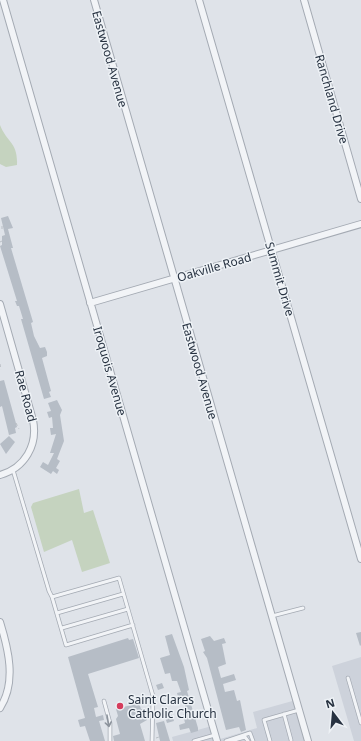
<svg xmlns="http://www.w3.org/2000/svg" width="361" height="741" font-family="'Noto Sans',sans-serif">
<style>
.built{fill:#cdd2db}
.green{fill:#c5d3bf}
.building{fill:#b6bdc6}
.lines{fill:none;stroke-linecap:round;stroke-linejoin:round}
.lane-casing{stroke:#a4aab3;stroke-width:4.5}
.street-casing{stroke:#a4aab3;stroke-width:8}
.path{stroke:#b9bec4;stroke-width:1;stroke-dasharray:3 3;stroke-linecap:butt}
.lane{stroke:#f2f4f7;stroke-width:3}
.street{stroke:#f2f4f7;stroke-width:6}
.oneway{stroke:#8c939c}
.poi-dot{fill:#d53c5c;stroke:#eef2f6;stroke-width:1.5}
.labels{text-anchor:middle;dominant-baseline:central;stroke-width:3;stroke-linejoin:round;paint-order:stroke}
.street-label{font-size:12px;fill:#273241;stroke:#eef2f6}
.poi-label{font-size:12px;fill:#273241;stroke:#eef2f6;text-anchor:start}
</style>
<rect width="100%" height="100%" fill="#dfe3e9"/>
<path class="built" d="M361,657V741H354L332,666Z
M296,700L308,741H173L172,737L212,726L217,740L257,728L253,712Z"/>
<path class="green" d="M0,125C7,143 18,142 17,165L6,167L0,164Z
M79,489L84,513L93,510L110,563L82,572L72,540L44,552L31,507L33,503Z"/>
<path class="building" d="M8,216L13,228L8,229L13,248H11L33,322L31,323L34,336L40,348L45,347L47,352V356L42,358L51,391L49,392L51,397L44,399L21,319H23L19,306H17L15,301H17L0,246L2,245V236L5,235L1,218Z
M4,380L17,427L15,428L16,433L9,435L2,406L0,407V381Z
M57,400L62,410L60,415L64,441L57,459L60,461L56,468L59,470L57,474L53,471L51,474L40,467L43,462L48,465L54,453H50L56,434L51,435L50,428H53L52,417L49,418L47,412L51,411L48,403Z
M9,436L15,442L6,454L0,444Z
M361,632V645L360,646L356,633Z
M172,634L184,667L189,690L187,691L198,728V731L191,733L189,728L180,730L179,725L185,723L183,714L187,713L182,696L178,697L177,693L181,692L177,681H172L170,673L165,674L160,658L170,655L165,636Z
M210,636L214,641L224,638L226,643L222,644L226,664L218,667L221,678L234,674L236,680L223,684L225,692L234,690L237,701L240,700L246,730L241,732L239,727L226,730L207,658L203,652L205,651L201,639Z
M128,638L129,640L133,639L139,658L88,674L98,707L94,708L96,717L103,715L104,720L99,721L105,741H90L85,726L80,727L78,720L85,718L68,657Z
M162,683L164,688L158,690L156,685Z
M139,703L141,709L144,710L147,720L140,724L145,741H114L113,736L120,734L116,719L118,716L116,709Z
M172,715L174,721L167,723L165,717Z
M164,721L170,741H160L156,723Z"/>
<g class="lines">
<defs>
<path id="lane" d="M13,470L49,591L52,597
M57,613L123,594
M272,616L303,608
M133,625L66,645L52,597L119,578L153,696L152,741
M62,628L128,609
M348,678L361,723
M104,701L110,723V741
M284,714L291,740
M194,741L215,735
M226,741L250,733L253,741
M231,741L245,737L248,741
M270,741L264,720L299,710"/>
<path id="street" d="M3,0L217,741
M94,0L308,741
M199,0L361,559
M304,0L361,199
M90,303L361,224
M0,304L33,420C38,445 25,468 0,475
M0,622C8,648 17,682 0,708"/>
</defs>
<use href="#lane" class="lane-casing"/>
<use href="#street" class="street-casing"/>
<path class="path" d="M2,229V223
M0,242L2,241
M0,364L1,370
M16,423L19,429
M156,738L159,737"/>
<use href="#lane" class="lane"/>
<use href="#street" class="street"/>
</g>
<defs><path id="oneway-shaft" d="M-6 0H5M1.5-3L5.5 0L1.5 3" fill="none" stroke-width="1.6" stroke-linecap="round" stroke-linejoin="round"/></defs>
<use class="oneway" href="#oneway-shaft" transform="translate(108 721) rotate(80)"/>
<circle class="poi-dot" cx="120" cy="706" r="4"/>
<g class="labels">
<g class="street-label">
<text transform="translate(110 59) rotate(74)">Eastwood Avenue</text>
<text transform="translate(332 99) rotate(74)">Ranchland Drive</text>
<text transform="translate(214 267) rotate(-16)">Oakville Road</text>
<text transform="translate(280 279) rotate(74)">Summit Drive</text>
<text transform="translate(110 371) rotate(74)">Iroquois Avenue</text>
<text transform="translate(200 371) rotate(74)">Eastwood Avenue</text>
<text transform="translate(26 396) rotate(75)">Rae Road</text>
</g>
<g class="poi-label">
<text x="128" y="699">Saint Clares<tspan x="128" dy="14">Catholic Church</tspan></text>
</g>
</g>
<g transform="translate(333 713) rotate(344)" stroke="#eef2f6" stroke-width="3" paint-order="stroke">
<path d="M0-3L7 15L0 10L-7 15Z" fill="#273241"/>
<text y="-6" font-size="11" font-weight="bold" text-anchor="middle" fill="#273241">N</text>
</g>
</svg>
